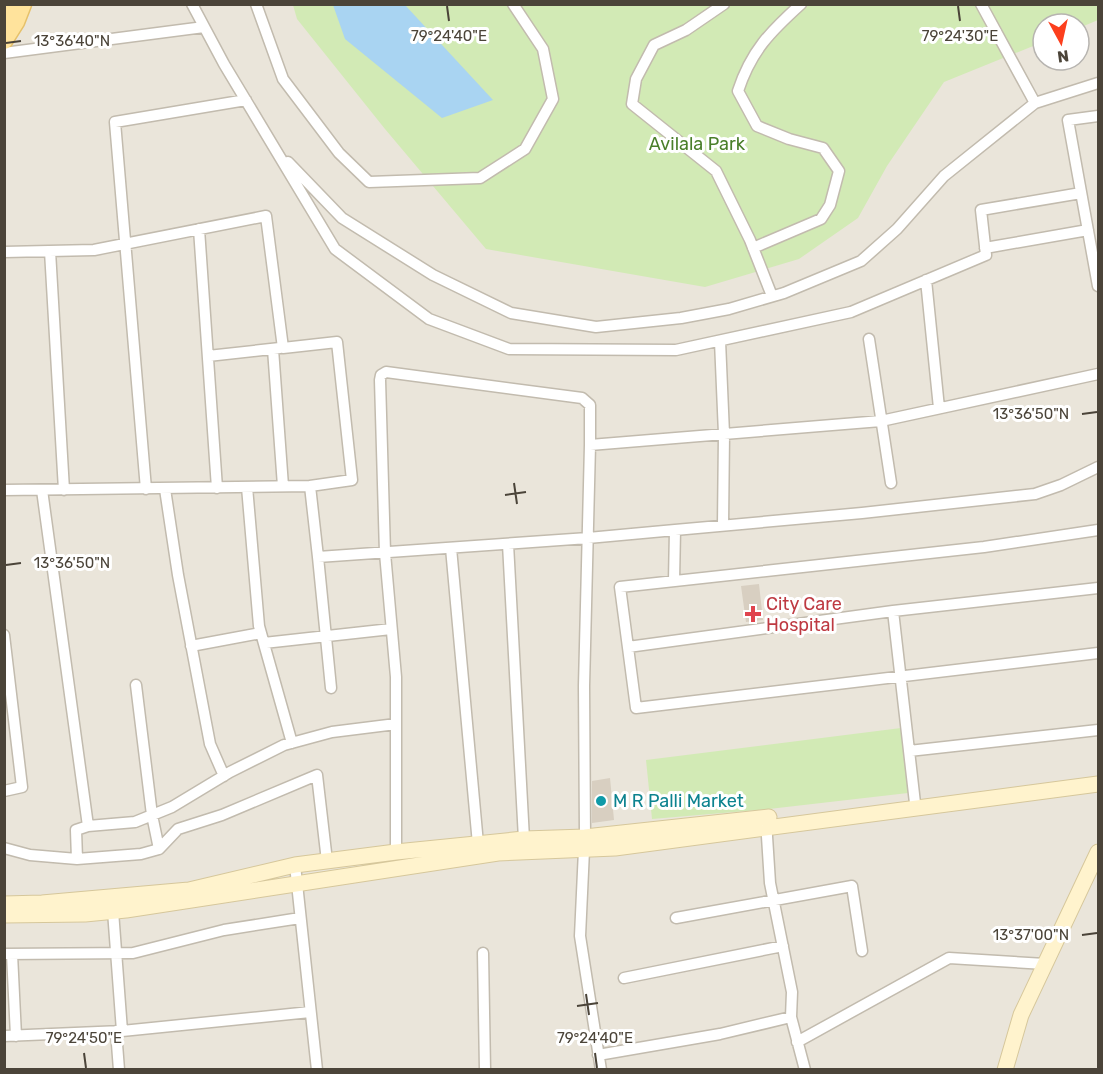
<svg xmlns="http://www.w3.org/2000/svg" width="1103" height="1074" font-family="Rubik,sans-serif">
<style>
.residential{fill:#eae5da;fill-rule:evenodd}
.green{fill:#d2eab5}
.water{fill:#a9d4f2}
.building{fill:#d8cfc1}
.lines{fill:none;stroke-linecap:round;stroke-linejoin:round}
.street-casing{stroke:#c2bbae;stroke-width:13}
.secondary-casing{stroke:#d6c79b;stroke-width:17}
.primary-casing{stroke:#e6c16a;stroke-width:19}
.street{stroke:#fff;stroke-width:10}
.secondary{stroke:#fff3cd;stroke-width:15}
.primary{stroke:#ffe39c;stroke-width:16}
.ticks{fill:none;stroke:#4b4439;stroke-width:2}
.health-dot{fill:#e0444e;stroke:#fff;stroke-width:2}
.culture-dot{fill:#0f9aa8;stroke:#fff;stroke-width:2}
.labels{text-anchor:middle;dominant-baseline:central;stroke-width:6;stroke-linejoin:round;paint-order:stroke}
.park-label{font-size:18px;fill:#4a7f2a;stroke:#fff}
.health-label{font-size:18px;fill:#be3a42;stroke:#fff;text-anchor:start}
.culture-label{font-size:18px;fill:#0d838f;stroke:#fff;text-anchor:start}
.ticks-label{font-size:15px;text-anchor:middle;fill:#4b4439;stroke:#fff;stroke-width:6;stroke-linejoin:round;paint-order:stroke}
</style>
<rect width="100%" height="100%" fill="#f6f3ec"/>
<path class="residential" d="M5,5H1098V1069H5ZM1043,24H1079V60H1043Z"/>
<path class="green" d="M1098,4V20L1079,28V24H1043V42L944,82L887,166L858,218L799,259L705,287L486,249L385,129L297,19L293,5Z
M901,728L908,793L769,809L652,819L646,760Z"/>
<path class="water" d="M333,5H405L493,100L442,118L345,39Z"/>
<path class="building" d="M759,584L763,620L746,622L741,586Z
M610,778L614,820L592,823V781Z"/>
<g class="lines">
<defs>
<path id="street" d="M192,4L224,64L335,249L429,319L509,349L676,350L851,312L986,255L981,210L1081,193
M256,4L283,79L339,153L369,182L480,178L525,149L553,99L543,49L513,4
M724,4L686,30L654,45L636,79L632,104L716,171L750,240L772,296
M981,4L1035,103
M4,53L204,27
M1098,116L1068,120L1098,286
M288,162L342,218L433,275L511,313L596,327L681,318L729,309L784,293L861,261L897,229L944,176L1035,103L1098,83
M199,229L217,488
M753,248L821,219L830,205L839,171L823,148L789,139L757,126L738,91C751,51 770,32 801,4
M985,248L1088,230
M50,251L64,490
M4,252L94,250L266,216L283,348L337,342L352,480L310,486
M926,280L939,408
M869,339L891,483
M720,341L724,434L723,525
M273,349L283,486
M208,356L280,348
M247,487L259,626L292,743
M146,489L115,122L246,100
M165,489L178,575L210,744L224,776
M4,490L310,486L318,557L588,538L675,530
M42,490L88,826L135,822L172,807L230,772L284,745L332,732L396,724
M1098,530L984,547L620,587L636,708L1098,653
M508,544L524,839
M451,548L478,844
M318,557L331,688
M674,581L675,530L862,513L1035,494L1061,485L1098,467
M893,611L915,803
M4,635L22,787L4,791
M264,643L391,629
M191,646L261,633
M628,647L893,611L1098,588
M136,685L152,815L159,849
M909,751L1098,730
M766,821L770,883L792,992L791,1017
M585,837L584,686L590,445L881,421L1098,374
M4,848L30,855L77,859L141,854L159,849L178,829L222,815L317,775L327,861
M584,850L580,936L601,1070
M396,852V677L385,553L380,380L381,375L386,372L582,398L590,405V445
M77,859L76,830L88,826
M295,865L317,1070
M113,911L122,1031
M676,918L852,886L862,951
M483,953L485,1070
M4,954L133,953L224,930L300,918
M12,954L16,1036
M624,978L783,946
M116,1031L119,1070
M4,1036L122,1031L310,1012
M797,1042L949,958L1045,964
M598,1055L720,1034L791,1017L805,1070"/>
<path id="secondary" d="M4,904L42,903L189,890L295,865L396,852L524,839L585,837L769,817
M4,915L85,914L126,910L498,853L615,848L1098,784
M1005,1070L1021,1015L1098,852"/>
<path id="primary" d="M4,17L10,4
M4,41L16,22L23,4"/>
</defs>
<use href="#street" class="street-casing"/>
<use href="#secondary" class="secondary-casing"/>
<use href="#primary" class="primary-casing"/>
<use href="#street" class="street"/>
<use href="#secondary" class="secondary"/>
<use href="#primary" class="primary"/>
</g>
<path class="ticks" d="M447,6L449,21M958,6L960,21M6,43L21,41M1082,414L1097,412M514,483L517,504M505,495L526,492M6,565L21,563M1082,935L1097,933M586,994L589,1015M577,1006L598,1003M84,1053L86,1068M595,1053L597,1068"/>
<path class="health-dot" d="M750 605h6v6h6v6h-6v6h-6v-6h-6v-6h6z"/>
<circle class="culture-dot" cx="601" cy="801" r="6"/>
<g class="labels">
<g class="park-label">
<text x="697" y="144">Avilala Park</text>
</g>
<g class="health-label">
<text x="766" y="604">City Care<tspan x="766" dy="21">Hospital</tspan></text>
</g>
<g class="culture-label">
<text x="613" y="801">M R Palli Market</text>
</g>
</g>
<g class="ticks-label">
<text x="449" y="41">79°24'40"E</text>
<text x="960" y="41">79°24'30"E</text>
<text x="72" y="46">13°36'40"N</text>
<text x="1031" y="419">13°36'50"N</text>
<text x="72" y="568">13°36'50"N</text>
<text x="1031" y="940">13°37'00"N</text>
<text x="84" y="1043">79°24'50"E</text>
<text x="595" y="1043">79°24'40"E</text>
</g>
<rect width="1103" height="1074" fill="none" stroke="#4b4439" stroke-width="12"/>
<g transform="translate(1061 42) rotate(172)"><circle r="28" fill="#ffffff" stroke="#b7b4b0" stroke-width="1.5"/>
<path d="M0-4.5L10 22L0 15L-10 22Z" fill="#fc3f1d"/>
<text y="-9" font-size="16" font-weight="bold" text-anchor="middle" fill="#4b4439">N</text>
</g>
</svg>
